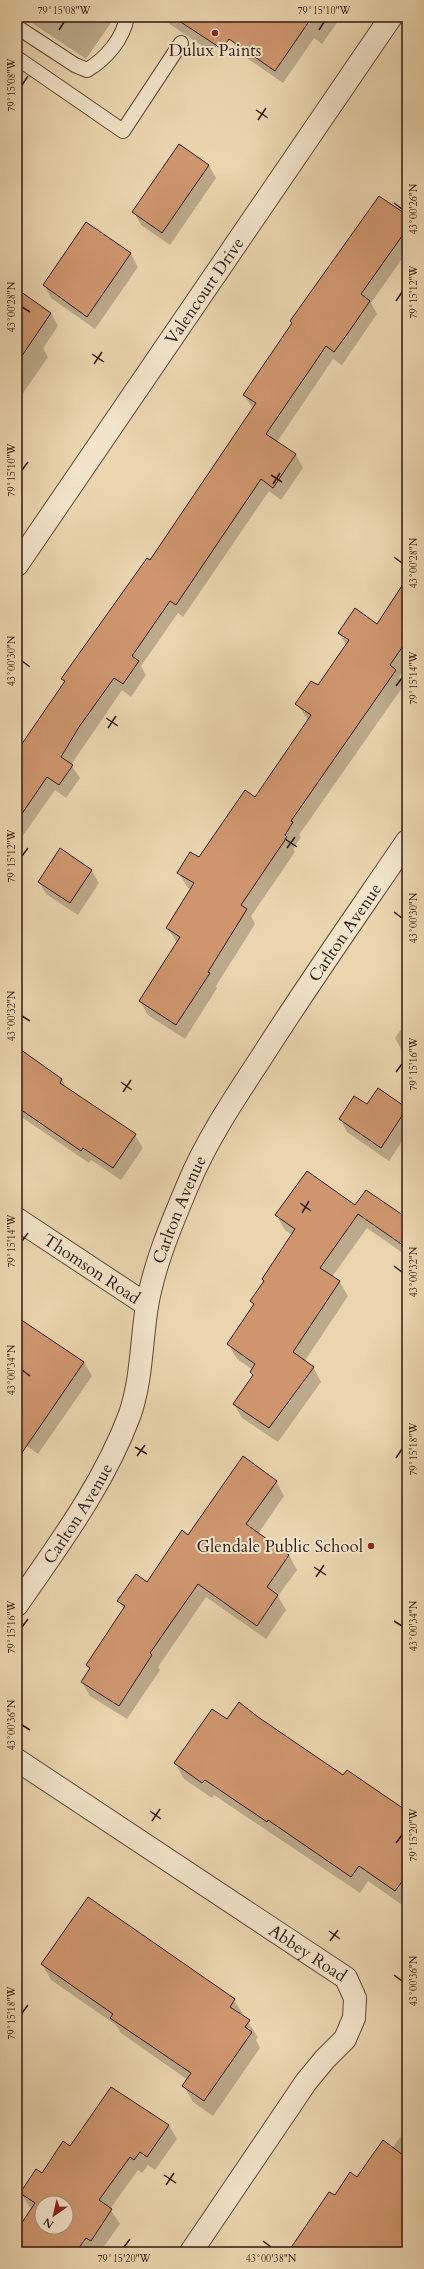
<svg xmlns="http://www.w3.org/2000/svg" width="424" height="2269" font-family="Cardo,serif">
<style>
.shadow{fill:#0003;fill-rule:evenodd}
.building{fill:#cf966e;stroke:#2f1911;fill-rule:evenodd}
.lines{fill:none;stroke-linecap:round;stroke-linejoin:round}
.service-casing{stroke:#5e4838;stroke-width:16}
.minor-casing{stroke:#5e4838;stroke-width:24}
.service{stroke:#f1e4ca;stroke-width:14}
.minor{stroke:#f1e4ca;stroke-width:22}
.ticks{fill:none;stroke:#2f1911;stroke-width:1.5}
.poi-dot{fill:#8f2418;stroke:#f1e4ca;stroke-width:1.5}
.labels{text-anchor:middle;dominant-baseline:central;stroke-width:4;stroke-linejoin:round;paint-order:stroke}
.poi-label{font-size:17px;fill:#2f1911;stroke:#f1e4ca}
.street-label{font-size:17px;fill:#2f1911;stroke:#f1e4ca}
.neatline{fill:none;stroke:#2f1911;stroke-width:1.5}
.ticks-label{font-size:10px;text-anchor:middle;fill:#2f1911}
</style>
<rect width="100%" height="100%" fill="#ead5ae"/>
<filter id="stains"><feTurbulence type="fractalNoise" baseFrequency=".005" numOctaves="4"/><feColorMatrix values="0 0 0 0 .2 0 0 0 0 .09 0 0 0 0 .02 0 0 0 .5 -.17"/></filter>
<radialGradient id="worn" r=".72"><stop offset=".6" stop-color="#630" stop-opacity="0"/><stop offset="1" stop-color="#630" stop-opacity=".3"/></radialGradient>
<path class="shadow" d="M23,17H115L86,59Z
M159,17H230L213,53Z
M249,17H341L322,44L314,38L283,83L240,53L232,41Z
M209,165L216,178L170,245L141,225L134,212Z
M407,216V259L404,256L371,303L377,314L342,365L333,359L277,442L296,455L303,468L281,500L269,491L183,617L178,613L141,666L146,675L131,697L122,690L71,765L80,778L66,798L55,790L17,844V752L65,683L63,679L151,561L253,409L244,395L293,325L291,322Z
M87,223L131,254L138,267L95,329L51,298L44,285Z
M22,293L51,313L58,326L43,348L48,357L17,402V300Z
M407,582V665L399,677L404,685L299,835L301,837L293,849L295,852L251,916L255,924L216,986L217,988L185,1039L148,1015L140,1001L177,943L168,928L191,890L187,887L179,873L199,858L256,798L309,721L297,704L318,687L346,645L339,633L378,625Z
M91,870L99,883L78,915L46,894L39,882Z
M407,1021V1054L402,1051L395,1038Z
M17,1048L62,1079L67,1089L135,1135L143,1148L121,1180L91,1160L89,1163L17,1114Z
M378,1090L407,1109V1134L389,1161L347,1132L340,1119L367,1106Z
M355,1206L407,1220V1256L367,1228L332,1277L339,1281L348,1296L304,1362L313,1367L321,1382L278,1442L242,1418L234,1404L253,1376L251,1372L253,1370L237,1359L228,1344L254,1306L251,1301L264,1282L263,1279L292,1235L285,1230L276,1215Z
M17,1318L84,1362L92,1376L38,1454L17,1439Z
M276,1481L284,1496L258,1534L289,1555L297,1570L278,1596L286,1610L266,1639L206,1597L158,1667L160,1670L127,1719L90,1696L82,1682L90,1670L88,1665L124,1610L119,1601L147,1583L189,1536Z
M257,1718L344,1776L407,1813V1903L405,1907L368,1881L360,1893L214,1795L212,1798L184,1779L175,1763L227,1721Z
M17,1850L22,1858L17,1864Z
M42,1964L234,2000L258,2037L256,2040L260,2048L213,2116L193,2102L184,2086L188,2080L121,2033L116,2025L51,1980Z
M169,2125L177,2139L155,2170L148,2165L142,2173L138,2170L110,2209L120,2224L100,2252H17V2232L33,2209L29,2206L21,2193L71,2148ZM42,2203H66V2227H42Z
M407,2127V2252H289L335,2196L392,2149Z"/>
<path class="building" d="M173,17H312L275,71L229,39L222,49Z
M179,144L209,165L162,233L132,212Z
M379,196L407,215V229L361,294L370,301L348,333L334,352L326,346L266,434L296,454L273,488L261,479L176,605L170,601L132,656L139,661L123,684L114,678L79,727L61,757L73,765L59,785L47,777L17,821V751L65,681L61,679L147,558L150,560L256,403L243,395L292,323L290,321Z
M86,222L131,253L87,317L43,285Z
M17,289L51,313L17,363Z
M407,578V640L390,665L396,670L291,821L293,822L285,835L287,837L241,905L247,909L208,972L210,973L176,1025L139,1001L180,937L166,928L194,883L177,873L190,852L199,857L245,790L255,797L311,715L295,704L311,681L318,685L349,640L338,633L355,608L377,624Z
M60,848L92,870L70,903L38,882Z
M17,1047L62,1079L60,1083L136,1134L113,1168L83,1148L81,1151L17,1107Z
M378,1088L407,1108L381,1148L339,1119L354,1096L367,1104Z
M307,1171L355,1205L366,1190L407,1218V1248L358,1214L320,1268L340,1281L293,1352L314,1367L269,1428L233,1404L253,1375L250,1372L255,1364L227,1344L254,1304L250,1301L264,1281L262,1279L295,1229L275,1215Z
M17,1317L84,1362L17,1460Z
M243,1456L277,1481L246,1524L289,1555L267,1587L278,1595L257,1626L198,1584L150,1653L152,1655L119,1706L81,1682L90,1668L86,1665L125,1606L117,1601L136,1574L147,1582L182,1530L188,1535Z
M239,1702L258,1717L343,1775L347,1770L407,1811V1875L395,1891L359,1866L351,1877L268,1820L267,1822L205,1780L202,1783L174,1763L212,1709L227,1719Z
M88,1897L235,1999L230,2007L250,2020L245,2027L252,2032L204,2101L182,2086L191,2073L110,2018L113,2014L41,1964Z
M111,2087L169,2125L147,2157L140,2152L134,2160L130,2157L99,2200L112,2209L91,2241L86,2238L76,2252H17V2230L35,2203L20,2193L36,2169L42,2173L63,2141L70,2146ZM42,2203H66V2227H42Z
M383,2140L407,2158V2242L400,2252H288L329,2192L335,2195L350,2172L357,2177Z"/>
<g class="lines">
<defs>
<path id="service" d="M17,27L75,65L87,70C106,59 123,39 127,17
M17,58L123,131L181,43"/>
<g id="minor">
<path id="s1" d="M17,565L391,17"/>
<path id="s2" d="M17,1219L147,1305"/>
<path id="s3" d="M17,1605C59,1544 104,1484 130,1414C142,1378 141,1343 147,1306C154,1265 171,1225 187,1187C206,1141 234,1099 261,1058C308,984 358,913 407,841"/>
<path id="s4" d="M17,1760L346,1978L355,1998L354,2018L345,2039L325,2059L306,2082L191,2252"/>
</g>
</defs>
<use href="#service" class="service-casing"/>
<use href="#minor" class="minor-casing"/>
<use href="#service" class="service"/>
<use href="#minor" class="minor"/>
</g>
<path class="ticks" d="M59,30L64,22M319,30L324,22M22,85L28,76M256,110L268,118M258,120L266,108M394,203L402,209M396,301L402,292M22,307L30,312M92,354L104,362M94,364L102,352M22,470L28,462M271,475L282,482M273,484L280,473M394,557L402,563M22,661L30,667M396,686L402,678M106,718L118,726M108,728L116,716M285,839L297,847M287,848L295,837M22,856L28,848M394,912L402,918M22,1016L30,1021M396,1072L402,1064M121,1082L132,1090M123,1092L131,1080M300,1203L311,1211M302,1213L309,1201M22,1241L28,1233M394,1266L402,1272M22,1370L30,1376M135,1447L147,1454M137,1456L145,1445M396,1458L402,1449M314,1567L326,1575M316,1577L324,1565M394,1621L402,1626M22,1627L28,1619M22,1725L30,1730M150,1811L161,1819M152,1821L160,1809M396,1843L402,1835M329,1931L340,1939M330,1941L338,1930M394,1975L402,1981M22,2013L28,2005M164,2175L176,2183M166,2185L174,2173M263,2241L271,2247M124,2247L130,2239"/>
<g class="poi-dot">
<circle cx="215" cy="33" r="4"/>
<circle cx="371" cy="1546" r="4"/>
</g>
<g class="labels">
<g class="poi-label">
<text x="215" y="50">Dulux Paints</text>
<text x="363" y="1546" text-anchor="end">Glendale Public School</text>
</g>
<g class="street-label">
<text stroke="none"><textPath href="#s1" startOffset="332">Valencourt Drive</textPath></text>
<text stroke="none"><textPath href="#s3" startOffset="758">Carlton Avenue</textPath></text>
<text stroke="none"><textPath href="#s3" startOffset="434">Carlton Avenue</textPath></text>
<text stroke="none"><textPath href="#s2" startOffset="90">Thomson Road</textPath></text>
<text stroke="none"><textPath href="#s3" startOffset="110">Carlton Avenue</textPath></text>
<text stroke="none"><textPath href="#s4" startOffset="349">Abbey Road</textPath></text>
</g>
</g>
<rect width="424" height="2269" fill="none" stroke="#ead5ae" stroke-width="44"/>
<g transform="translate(54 2215) rotate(214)"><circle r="19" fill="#f1e4ca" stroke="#a39380"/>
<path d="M0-3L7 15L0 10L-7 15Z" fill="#8f2418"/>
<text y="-6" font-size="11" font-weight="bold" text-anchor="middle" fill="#2f1911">N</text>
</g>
<rect x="22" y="22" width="380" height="2225" class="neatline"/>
<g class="ticks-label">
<text x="64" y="14">79°15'08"W</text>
<text x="324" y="14">79°15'10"W</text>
<text transform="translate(11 85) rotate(-90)" y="4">79°15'08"W</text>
<text transform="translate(413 209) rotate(-90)" y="4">43°00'26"N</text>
<text transform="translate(413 292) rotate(-90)" y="4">79°15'12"W</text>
<text transform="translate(11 307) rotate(-90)" y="4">43°00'28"N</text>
<text transform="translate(11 470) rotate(-90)" y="4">79°15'10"W</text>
<text transform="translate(413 563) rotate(-90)" y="4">43°00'28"N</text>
<text transform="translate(11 661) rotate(-90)" y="4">43°00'30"N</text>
<text transform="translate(413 678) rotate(-90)" y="4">79°15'14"W</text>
<text transform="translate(11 856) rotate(-90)" y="4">79°15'12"W</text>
<text transform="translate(413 918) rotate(-90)" y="4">43°00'30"N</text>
<text transform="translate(11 1016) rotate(-90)" y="4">43°00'32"N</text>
<text transform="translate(413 1064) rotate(-90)" y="4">79°15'16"W</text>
<text transform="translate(11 1241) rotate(-90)" y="4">79°15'14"W</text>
<text transform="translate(413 1272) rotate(-90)" y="4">43°00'32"N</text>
<text transform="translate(11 1370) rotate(-90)" y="4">43°00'34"N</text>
<text transform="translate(413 1449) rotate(-90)" y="4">79°15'18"W</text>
<text transform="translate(413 1626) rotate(-90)" y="4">43°00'34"N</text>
<text transform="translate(11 1627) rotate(-90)" y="4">79°15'16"W</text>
<text transform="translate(11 1725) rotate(-90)" y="4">43°00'36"N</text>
<text transform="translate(413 1835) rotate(-90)" y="4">79°15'20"W</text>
<text transform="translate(413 1981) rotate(-90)" y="4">43°00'36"N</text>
<text transform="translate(11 2013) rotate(-90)" y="4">79°15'18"W</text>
<text x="124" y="2262">79°15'20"W</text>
<text x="271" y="2262">43°00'38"N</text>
</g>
<rect width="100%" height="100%" filter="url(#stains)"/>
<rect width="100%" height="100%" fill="url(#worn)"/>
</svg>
